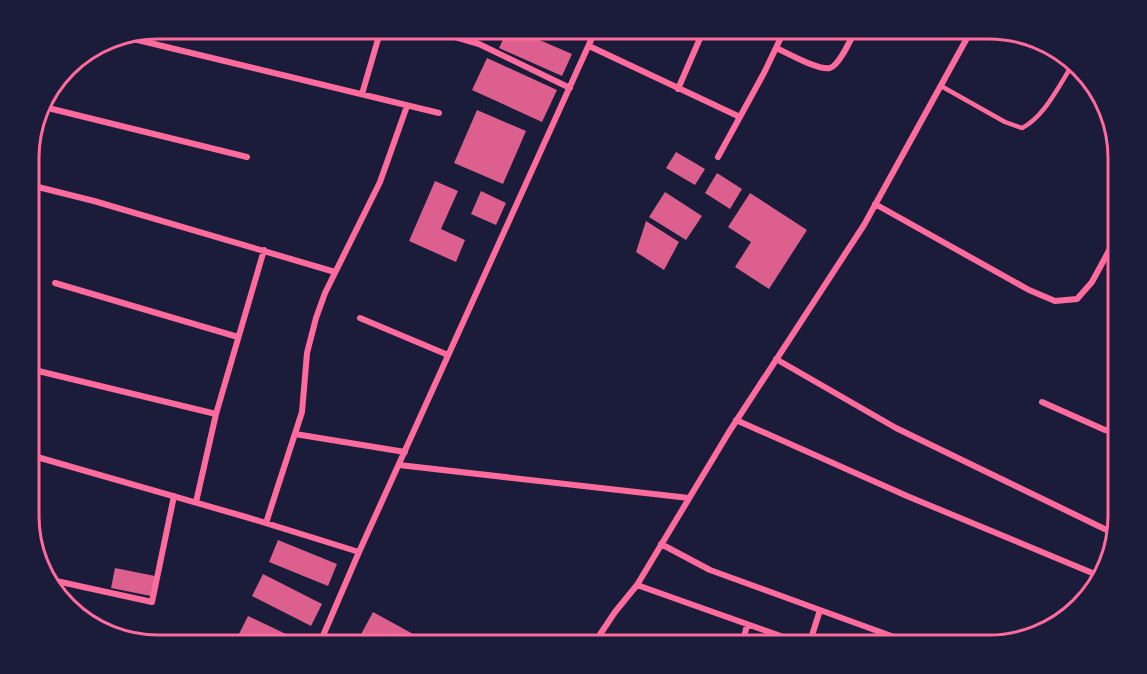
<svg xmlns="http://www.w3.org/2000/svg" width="1147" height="674" font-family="Quicksand,sans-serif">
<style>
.building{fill:#dd5f8e}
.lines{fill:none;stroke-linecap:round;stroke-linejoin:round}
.service{stroke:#ff6b9d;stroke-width:4.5}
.minor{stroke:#ff6b9d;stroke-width:6}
.rim{fill:none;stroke:#ff6b9d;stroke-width:3}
</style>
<rect width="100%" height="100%" fill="#1b1b3a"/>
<path class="building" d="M508,29H514L572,54L562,76L499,48Z
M487,58L557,90L542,122L472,90Z
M477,110L526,131L503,184L454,163Z
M676,152L705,169L695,185L666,168Z
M717,173L742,189L730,209L705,193Z
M435,181L458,191L441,229L465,240L456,262L409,241Z
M481,191L506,203L496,225L471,214Z
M665,192L702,216L686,240L649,217Z
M750,193L807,230L769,289L735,267L751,242L728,227Z
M646,221L679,242L664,270L636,252Z
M278,540L337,564L328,586L269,562Z
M115,568L155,576L151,596L111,588Z
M263,574L322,604L311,626L252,596Z
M373,612L424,640L421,645H372L359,638Z
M248,616L309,645H253L237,638Z"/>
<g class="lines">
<path class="service" d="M941,86L1005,122L1022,128C1045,116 1059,85 1073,64"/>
<path class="minor" d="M428,29L479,44L570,88
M121,36L439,113
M589,46L740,117
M776,48C788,53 818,71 830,68C840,65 851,38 856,29
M678,89L704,29
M362,94L381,29
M40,106L247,157
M718,157L764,73L785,29
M30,185L94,201L335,272
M875,204L1029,290L1055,301L1077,299L1092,282L1118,234
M55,283L238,337
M360,318L448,355
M776,359L896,428L1115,534
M30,369L216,414
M1042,402L1105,430L1118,434
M736,420L907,496L1102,577
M295,434L405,452
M30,455L246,517L359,552
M399,465L689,498
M196,502L216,414L264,250
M266,523L302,412L307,353L316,318L325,293L380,182L407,106
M661,544L710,570L916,645
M47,579L152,602L174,496
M637,585L806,645
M319,645L359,552L596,29
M593,645L615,612L637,585L729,432L864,225L972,29
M742,645L747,625
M809,645L820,610"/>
</g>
<path d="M0 0H1147V674H0ZM158 39H989A119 119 0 0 1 1108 158V516A119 119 0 0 1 989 635H158A119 119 0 0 1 39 516V158A119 119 0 0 1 158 39Z" fill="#1b1b3a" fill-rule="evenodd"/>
<path class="rim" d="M158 39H989A119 119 0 0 1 1108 158V516A119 119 0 0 1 989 635H158A119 119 0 0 1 39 516V158A119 119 0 0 1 158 39Z"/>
</svg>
